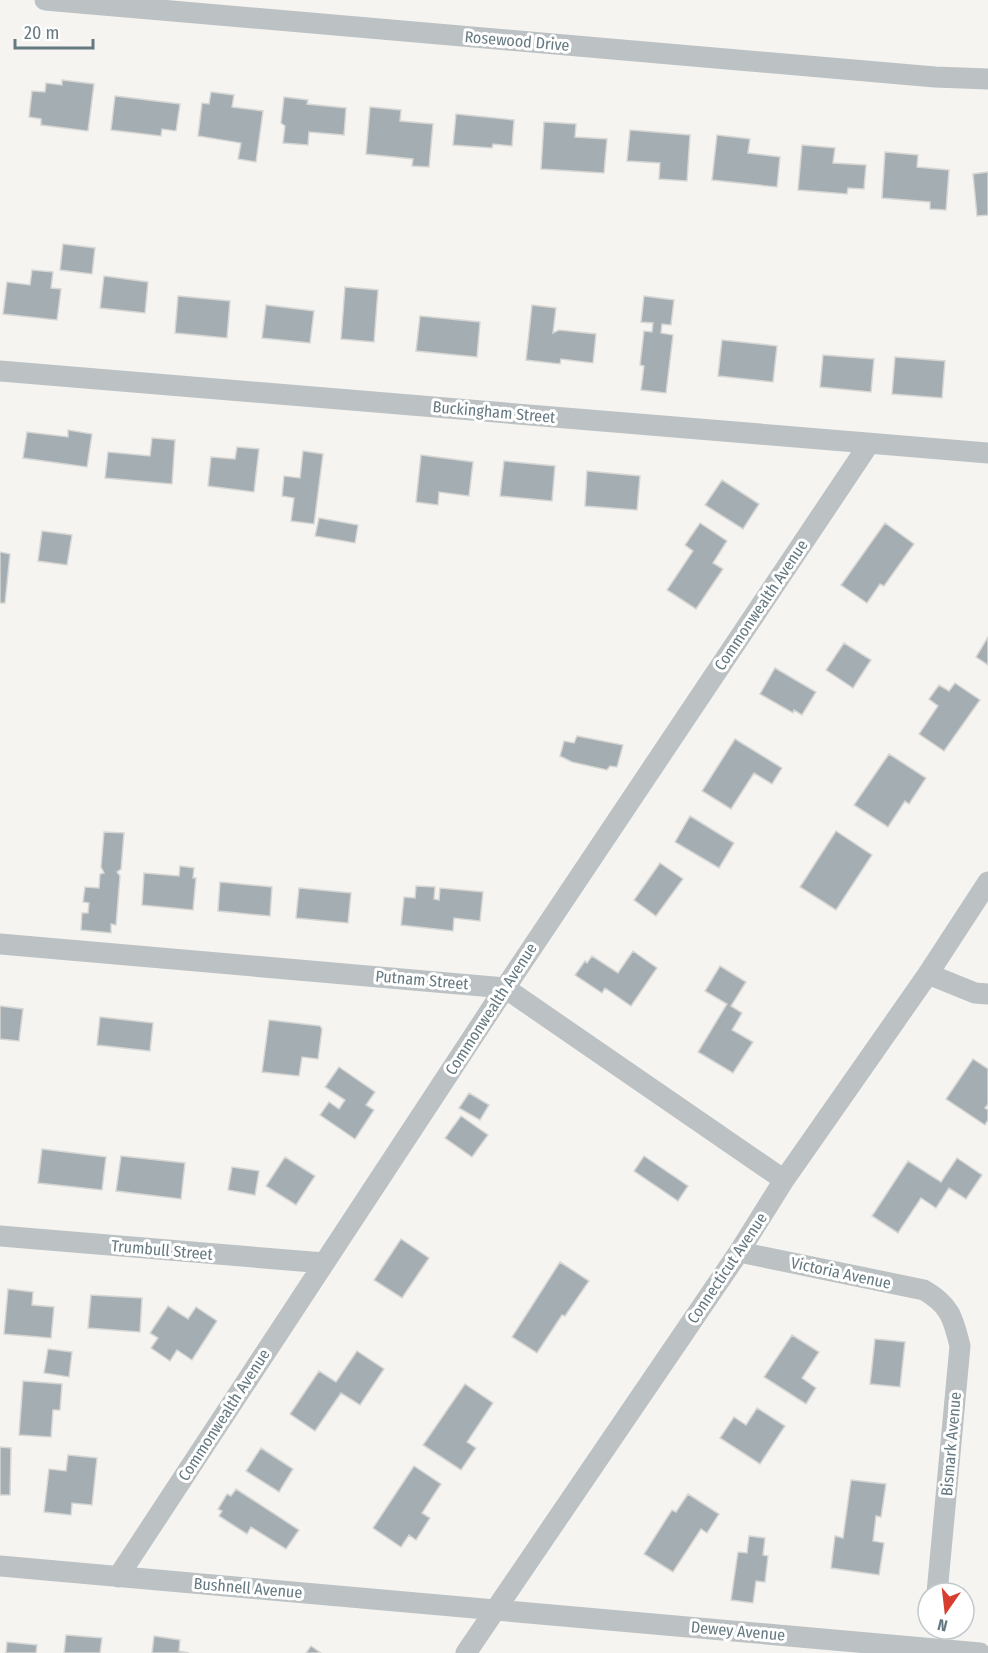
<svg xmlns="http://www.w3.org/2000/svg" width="988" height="1653" font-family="'Fira Sans Condensed',sans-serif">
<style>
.building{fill:#a4adb1;stroke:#d6d6d4;stroke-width:1.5}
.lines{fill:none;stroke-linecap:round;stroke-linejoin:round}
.minor{stroke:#bcc1c3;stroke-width:21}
.labels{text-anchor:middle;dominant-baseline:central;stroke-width:6;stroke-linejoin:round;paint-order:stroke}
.street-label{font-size:16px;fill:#667981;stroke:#fff}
</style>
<rect width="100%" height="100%" fill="#f5f4f1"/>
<path class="building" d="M62,80L94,84L88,131L41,125V119L29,117L32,91L45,92L46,83L62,85Z
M211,92L234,95L232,107L263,111L256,162L238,159L241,143L198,136L202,103L209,104Z
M115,96L180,104L176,131L162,129L161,136L111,130Z
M284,97L308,100L307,104L346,108L344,135L309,132L308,145L283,143L285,126L281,123Z
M370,107L401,110L400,121L433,124L429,167L412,166L413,159L366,154Z
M456,114L514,120L512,146L493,144L492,148L453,145Z
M544,122L576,124L575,137L607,139L604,173L541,169Z
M630,130L690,135L687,181L659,179L660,163L627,161Z
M717,135L750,139L748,153L780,157L777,187L712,180Z
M802,145L835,148L833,163L866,165L864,189L848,188L847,194L798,190Z
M885,152L918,155L917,167L949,170L946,210L930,209V202L882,198Z
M988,172V215L977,216L973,174Z
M63,244L95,248L92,274L60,270Z
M32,270L53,272L51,288L61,289L57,320L3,314L7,282L30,285Z
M104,276L148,282L145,313L100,308Z
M345,287L378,290L374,342L341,339Z
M178,296L230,301L227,338L175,333Z
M644,296L674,300L671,325L662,324L661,333L673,335L666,393L641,390L644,366L640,365L644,331L652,332L653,323L641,322Z
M266,305L314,311L310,343L262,338Z
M532,305L556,308L553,333L559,330L596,334L593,363L561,359L560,364L526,360Z
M420,316L480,322L477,357L416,351Z
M722,340L777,346L773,382L718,376Z
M823,355L874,359L871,392L820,387Z
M895,357L945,361L942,398L892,394Z
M68,430L92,434L87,467L23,458L27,432L68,437Z
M152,438L175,440L172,484L105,478L108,452L150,456Z
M237,447L259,449L254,492L208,486L211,457L235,459Z
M303,451L323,454L314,524L291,521L294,498L282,496L284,476L300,478Z
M421,455L473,462L469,496L439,492L438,505L416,502Z
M504,461L555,466L552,501L500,496Z
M587,471L640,476L637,510L585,506Z
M722,480L759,504L743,529L705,505Z
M319,518L358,525L355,543L315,536Z
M700,523L727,541L713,563L723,569L696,609L667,590L693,551L685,545Z
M885,523L914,544L884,586L880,584L867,603L841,585Z
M42,531L72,535L67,565L38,561Z
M0,552L10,554L5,603H0Z
M988,637V665L976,657Z
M844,643L871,660L853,688L826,670Z
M775,668L816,692L802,715L794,710L793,713L760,694Z
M955,683L980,700L944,751L919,734L938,706L929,699L939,685L949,691Z
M577,736L623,745L617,767L610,766L607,770L572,762L560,756L564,741L574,743Z
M735,739L782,768L772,784L754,773L731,809L702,791Z
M889,754L926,778L909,804L905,801L888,827L854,805Z
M690,816L734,843L719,868L675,842Z
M836,831L872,855L836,910L800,887Z
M104,832L124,833L121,869L117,872L120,876L116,925L111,924V933L81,930L82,913H88L89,903L83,902L85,887L99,888L100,874L104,873L101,867Z
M660,863L683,879L656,916L634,900Z
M180,866L194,868L193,878H196L193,910L142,905L144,873L179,876Z
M220,882L272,887L270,916L218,911Z
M416,886L435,887L434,899L439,900L440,888L483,892L480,921L454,918L453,931L401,925L404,897L415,898Z
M299,888L351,893L348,923L296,918Z
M633,951L657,968L631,1006L605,988L602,993L575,975L585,961L587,963L592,956L618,973Z
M720,966L746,982L731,1006L742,1013L732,1030L753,1042L733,1073L698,1052L727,1004L705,991Z
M0,1006L23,1009L19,1041L0,1039Z
M100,1017L153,1023L150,1051L97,1045Z
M269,1020L320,1026L322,1029L318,1059L302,1057L299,1076L262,1072Z
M973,1059L988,1069V1104L985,1108L988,1110V1120L985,1125L946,1099Z
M339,1067L375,1092L366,1105L374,1110L355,1139L320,1115L329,1102L339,1109L345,1100L325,1087Z
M469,1093L489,1105L480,1120L459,1108Z
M461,1116L488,1135L472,1157L445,1138Z
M42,1149L106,1157L102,1190L38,1183Z
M121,1156L185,1163L181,1199L116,1191Z
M644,1156L688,1186L678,1201L634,1171Z
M285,1157L315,1176L296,1205L266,1186Z
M957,1158L982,1175L966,1199L949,1188L936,1208L921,1198L898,1233L872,1216L908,1161L941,1182Z
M232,1167L259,1171L255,1195L228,1190Z
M401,1239L429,1258L402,1298L374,1280Z
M560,1262L589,1281L565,1316L562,1315L537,1353L512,1337Z
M8,1289L33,1292L32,1305L54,1307L51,1338L4,1334Z
M91,1295L142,1298L140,1332L88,1328Z
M168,1306L188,1319L196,1307L217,1321L192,1360L177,1350L170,1361L151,1348L158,1338L150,1333Z
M792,1335L819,1352L802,1378L816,1388L806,1404L764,1377Z
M875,1339L905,1342L900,1387L870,1384Z
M48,1349L72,1352L69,1377L44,1373Z
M357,1351L384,1369L360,1405L341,1393L315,1431L290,1414L319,1371L336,1382Z
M23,1381L62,1384L60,1410H53L51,1437L19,1435Z
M465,1384L493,1403L467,1442L476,1448L461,1470L423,1445Z
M757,1408L785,1426L760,1464L720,1438L734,1417L746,1425Z
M0,1447L11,1448L10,1495H0Z
M261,1448L293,1469L279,1492L246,1471Z
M68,1455L97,1458L92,1505L72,1503L71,1515L44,1512L49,1469L66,1471Z
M414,1466L441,1484L422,1513L430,1518L416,1540L409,1535L401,1547L373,1528Z
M851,1480L886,1484L881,1517L876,1516L873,1541L884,1543L879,1575L831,1568L835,1536L843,1538Z
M236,1489L299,1530L286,1549L251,1527L247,1534L219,1516L222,1511L218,1509L227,1494L231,1496Z
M688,1494L719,1514L707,1533L701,1529L673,1572L644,1554L672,1510L676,1512Z
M749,1536L765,1538L763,1555L768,1556L765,1582L756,1581L753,1603L731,1600L738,1552L747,1553Z
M66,1635L102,1638L100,1653H64Z
M154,1636L180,1640L179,1651L189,1653H152Z
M7,1642L37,1645L36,1653H6Z
M311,1646L321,1653H306Z"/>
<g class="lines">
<path class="minor" d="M45,0L935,77L988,79
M0,371L988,453
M0,944L505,988L784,1180
M928,974L975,993L988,994
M0,1236L324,1263
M739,1252L924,1290C950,1305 953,1318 960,1346L937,1593
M0,1566L980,1653
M118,1577L505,988L869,444
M466,1653L739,1252L784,1180L928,974L988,882"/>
</g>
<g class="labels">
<g class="street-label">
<text transform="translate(517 41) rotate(5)">Rosewood Drive</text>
<text transform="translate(494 412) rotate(5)">Buckingham Street</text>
<text transform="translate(761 605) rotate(-56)">Commonwealth Avenue</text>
<text transform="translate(422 980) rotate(5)">Putnam Street</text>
<text transform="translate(491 1009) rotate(-57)">Commonwealth Avenue</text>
<text transform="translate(162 1250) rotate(5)">Trumbull Street</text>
<text transform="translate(727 1268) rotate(-56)">Connecticut Avenue</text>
<text transform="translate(841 1273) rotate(12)">Victoria Avenue</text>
<text transform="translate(224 1415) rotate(-57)">Commonwealth Avenue</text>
<text transform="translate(951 1444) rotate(-85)">Bismark Avenue</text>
<text transform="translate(248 1588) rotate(5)">Bushnell Avenue</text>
<text transform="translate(738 1631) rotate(5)">Dewey Avenue</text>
</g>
</g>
<g transform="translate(946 1611) rotate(194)"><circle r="28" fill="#ffffff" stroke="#c2c9cd" stroke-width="1.5"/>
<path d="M0-4.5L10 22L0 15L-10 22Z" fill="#d73e2f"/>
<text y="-9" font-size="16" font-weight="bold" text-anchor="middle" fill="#667981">N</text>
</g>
<path d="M15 39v9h78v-9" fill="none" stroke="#667981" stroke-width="3"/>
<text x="24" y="39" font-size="18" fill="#667981" stroke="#ffffff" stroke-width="4.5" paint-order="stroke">20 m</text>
</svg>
